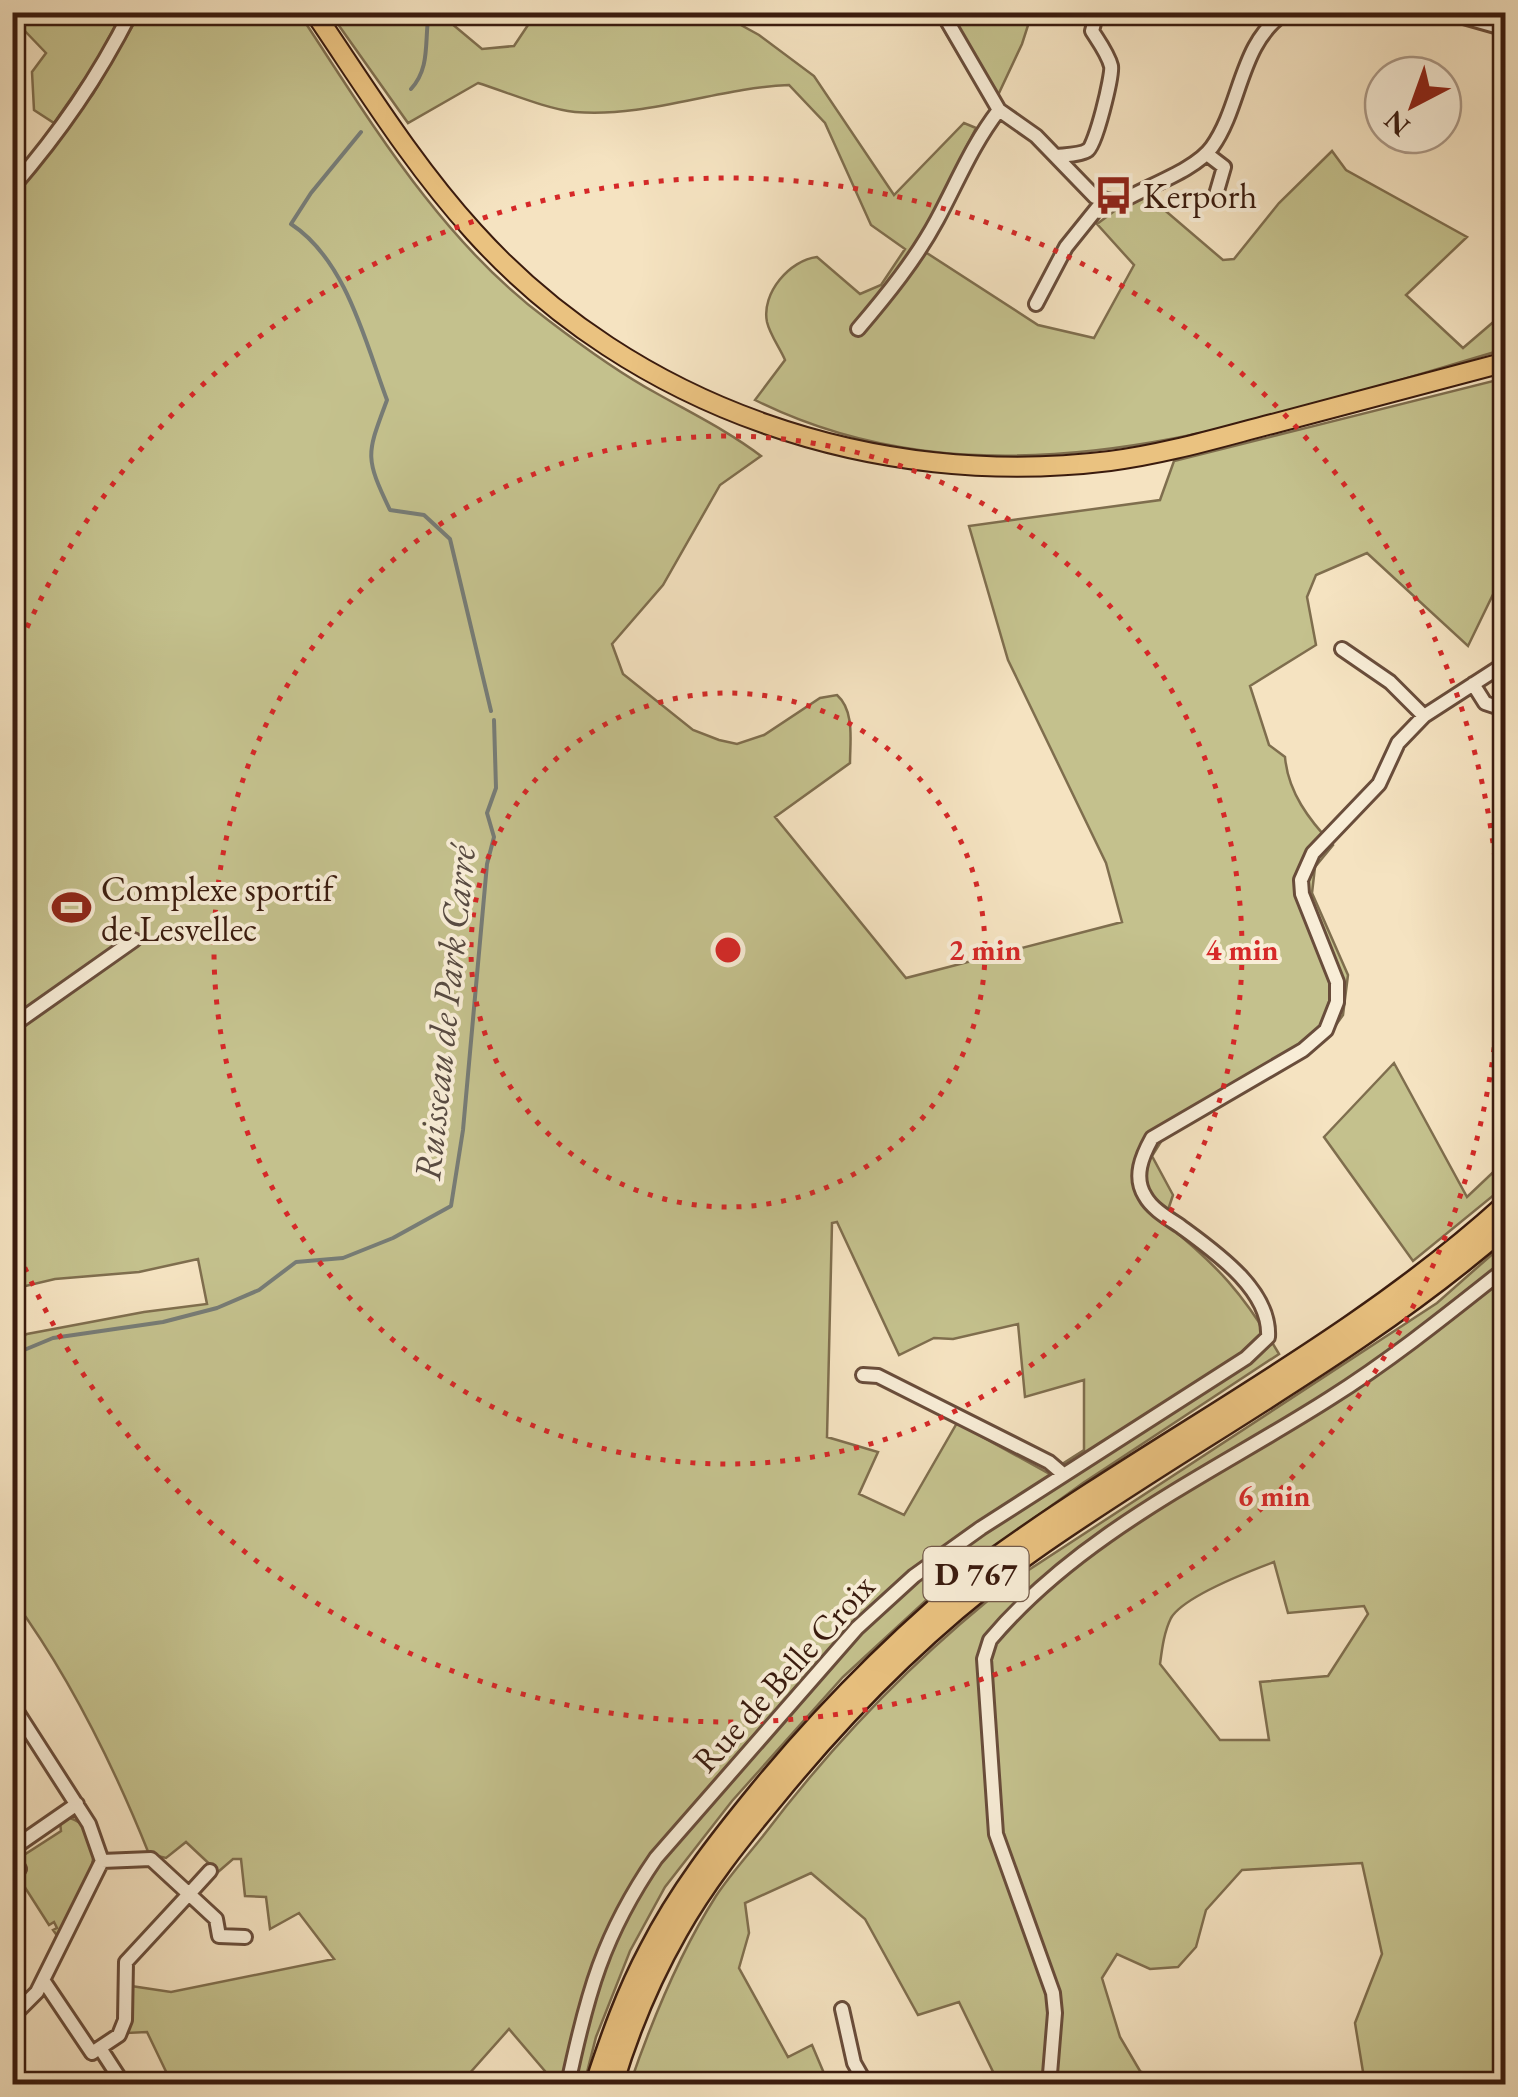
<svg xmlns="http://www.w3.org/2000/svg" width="1518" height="2097" font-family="'EB Garamond',serif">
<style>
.green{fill:#c4c18d;stroke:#7f6e4e;stroke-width:2.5;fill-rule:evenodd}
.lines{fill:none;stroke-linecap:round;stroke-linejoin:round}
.stream{stroke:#777c76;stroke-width:4}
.minor-casing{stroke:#694d3b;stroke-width:18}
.major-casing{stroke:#3a1b0e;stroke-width:22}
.highway-casing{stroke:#3a1b0e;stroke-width:25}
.minor{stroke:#f8edd7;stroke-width:12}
.major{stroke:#eac280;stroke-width:18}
.highway{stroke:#eac280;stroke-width:20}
.ring{fill:none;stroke:#d62828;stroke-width:5;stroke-dasharray:5 10}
.labels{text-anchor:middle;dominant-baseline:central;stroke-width:8;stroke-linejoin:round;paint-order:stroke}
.shield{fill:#f8edd7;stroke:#735a4a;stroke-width:2.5}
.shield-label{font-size:32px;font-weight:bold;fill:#3a1b0e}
.poi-label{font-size:35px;fill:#3a1b0e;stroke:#f8edd7;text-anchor:start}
.street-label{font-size:35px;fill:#3a1b0e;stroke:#f8edd7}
.water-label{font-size:38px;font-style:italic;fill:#584b42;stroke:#f8edd7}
.centre{fill:#d62828;stroke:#f8edd7;stroke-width:5}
.ring-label{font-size:30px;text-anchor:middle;font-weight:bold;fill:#d62828;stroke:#f8edd7;stroke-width:8;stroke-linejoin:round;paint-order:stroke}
</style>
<rect width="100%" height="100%" fill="#f5e3c1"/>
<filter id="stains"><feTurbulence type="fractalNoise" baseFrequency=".002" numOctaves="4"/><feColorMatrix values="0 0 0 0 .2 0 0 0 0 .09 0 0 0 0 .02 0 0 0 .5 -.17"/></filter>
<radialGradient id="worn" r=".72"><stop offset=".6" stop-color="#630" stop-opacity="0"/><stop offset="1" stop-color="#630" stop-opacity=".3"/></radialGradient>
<path class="green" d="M12,13H122L95,64L54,123L34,110L32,72L46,53L23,29L13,26Z
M140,13H299C371,122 441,241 548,320C582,346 619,373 656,393C693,414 728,431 761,456L720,485L663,585L612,644L623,674L693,730L719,740L737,744L764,735L820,698L837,695C855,711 850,741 850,763L775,817L906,978L1122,922L1106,863L1008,660L969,526L1160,500L1174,461L1505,378V576L1501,578L1468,646L1367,553L1316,575L1307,597L1316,645L1250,686L1269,745L1285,757C1288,792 1309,820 1333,845L1315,867L1312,893L1348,975L1343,1015L1326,1039L1162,1140L1152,1156L1173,1195L1164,1222C1218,1266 1243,1293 1279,1354L1083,1483L947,1581L843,1677L732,1801L665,1887L630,1951L596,2037L584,2084H556L509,2029L460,2084H172L147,2032L127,2033L131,1986L171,1992L334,1959L299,1913L270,1929L266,1897L245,1896L241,1859H233L218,1872L186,1842L166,1858L149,1854C113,1764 70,1677 13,1599L12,1340L27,1334L144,1312L207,1304L198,1259L139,1272L55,1279L13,1289V197L93,94ZM837,1222L899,1355L934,1338L953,1339L1018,1324L1025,1397L1084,1380V1450L1048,1473L957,1423L904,1515L859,1494L878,1452L827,1437L832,1223Z
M330,13H439L482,49L514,46L536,13H719L759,35L814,76L894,195L964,123L976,128L916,246L1038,325L1094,338L1134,265L1097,224L1117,209L1147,195L1223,260L1234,259L1279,203L1332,151L1346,170L1467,237L1406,295L1463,348L1505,312V349C1265,419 996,520 755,400L785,360C780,348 770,335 767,322C761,293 790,260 817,257L860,294L881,285L905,249L871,225L825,123L789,85C717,88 647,118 575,112C546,109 507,92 478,83L408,123Z
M934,13H1032L1022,44L991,110Z
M1394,1063L1467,1197L1505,1161V1186L1413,1261L1324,1137Z
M1505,1243L1506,1684L1500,1689L1506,1699L1505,2084H1365L1355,2023L1382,1954L1362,1863L1242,1870L1206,1910L1196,1947L1178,1967L1150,1969L1117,1954L1102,1978L1120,2037L1140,2071L1166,2084H999L959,2002L918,2015L865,1919L811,1873L745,1903L749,1933L739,1968L788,2057L812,2045L826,2078L823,2084H630C652,2020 679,1954 716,1896C730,1875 747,1856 763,1836C835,1741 921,1652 1015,1579L1437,1303ZM1274,1562L1288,1613L1364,1606L1368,1614L1328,1676L1260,1682L1269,1740H1220L1160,1664C1162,1649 1164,1632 1171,1618C1184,1596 1250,1571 1274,1562Z
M70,1818C123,1836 73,1909 58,1937L53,1930L57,1928L54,1922L49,1925L17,1875L26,1868L21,1859L24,1855L61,1831L60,1822Z"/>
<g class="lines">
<path class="stream" d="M411,89C431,67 424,41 429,12
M361,132L311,193L291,224C346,260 365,341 387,400C367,454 364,456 390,510L424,515L450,539L491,711
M12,1355L53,1338L163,1322L217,1308L259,1290L296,1262L343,1258L393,1238L451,1206L463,1130L487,864L494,837L487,813L496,788L494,720"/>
<defs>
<path id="minor" d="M942,12L999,110L1036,136L1095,197L1119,203C1144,187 1195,171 1212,147C1242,105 1239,43 1286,12
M1446,12L1506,29
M1207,154L1224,167L1215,198
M1057,156C1066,155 1081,155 1088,150C1095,147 1113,75 1111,66C1108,54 1099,42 1092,31L1097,12
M12,188C61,131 97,79 131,12
M1036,304L1066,247L1103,201
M858,329C887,295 916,259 937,220C958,181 972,145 999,110
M1342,649L1390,682L1424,716
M1473,684L1485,703L1506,710
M12,1026L134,940
M863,1375L878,1376L1049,1462L1063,1474
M12,1704L89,1824L102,1861L37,1992L12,2017
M12,1849L77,1804
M12,1857L19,1869
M210,1871L189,1894L216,1919L219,1936L245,1937
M43,1980L92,2053L119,2035L125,2020L126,1962L189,1894L151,1859L102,1861
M842,2009L854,2063L866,2084
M100,2048L122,2082L118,2084
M568,2084C587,1994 603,1935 656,1858L857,1628L914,1576L981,1528L1246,1358L1268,1337C1271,1290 1214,1251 1180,1226C1168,1218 1152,1209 1145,1196C1133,1177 1142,1156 1152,1138L1303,1050L1326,1030L1337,1002V982L1302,894L1301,880L1313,853L1379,784L1398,743L1424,716L1506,663
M1044,2084L1050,2074L1055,2013L1053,1993L996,1834L984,1659L990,1640C1081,1532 1213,1473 1329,1399C1391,1360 1448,1314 1506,1268"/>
<path id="major" d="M314,12C365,87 413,165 474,232C633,408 876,490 1110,461C1165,454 1218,438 1272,424C1350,403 1428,383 1506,362"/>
<path id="highway" d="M596,2084C611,2038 627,1993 650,1950C679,1893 718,1843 758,1794C830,1706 908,1629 996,1558C1163,1438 1353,1344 1506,1205
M612,2084C628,2031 649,1980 677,1931C704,1883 739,1839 774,1797C850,1704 934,1620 1031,1551C1188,1440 1361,1352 1506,1225"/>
</defs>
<use href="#minor" class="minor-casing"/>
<use href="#major" class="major-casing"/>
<use href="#highway" class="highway-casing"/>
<use href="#minor" class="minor"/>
<use href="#major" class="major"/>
<use href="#highway" class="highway"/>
</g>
<g class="ring">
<circle cx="728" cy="950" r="257"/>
<circle cx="728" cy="950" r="514"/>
<path d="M15 655A772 772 0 1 1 15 1245"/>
</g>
<defs>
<symbol id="bus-bare" viewBox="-9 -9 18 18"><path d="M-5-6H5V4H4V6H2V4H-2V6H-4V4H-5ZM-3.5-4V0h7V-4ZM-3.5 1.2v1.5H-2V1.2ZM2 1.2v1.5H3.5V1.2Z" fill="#8f2418" stroke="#f8edd7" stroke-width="2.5" paint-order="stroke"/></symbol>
<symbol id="stadium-bare" viewBox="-9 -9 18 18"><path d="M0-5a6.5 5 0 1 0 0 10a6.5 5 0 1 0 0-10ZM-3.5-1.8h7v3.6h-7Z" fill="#8f2418" stroke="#f8edd7" stroke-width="2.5" paint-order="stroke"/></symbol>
</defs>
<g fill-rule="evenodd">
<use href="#bus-bare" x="1086" y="168" width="55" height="55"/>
<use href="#stadium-bare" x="44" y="880" width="55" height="55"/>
</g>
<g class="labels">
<rect class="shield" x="923.5" y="1547" width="105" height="54" rx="8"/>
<g class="shield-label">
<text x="976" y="1574">D 767</text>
</g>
<g class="poi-label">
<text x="1143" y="195">Kerporh</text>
<text x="101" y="888">Complexe sportif<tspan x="101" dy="40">de Lesvellec</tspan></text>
</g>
<g class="street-label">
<text transform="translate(783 1673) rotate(-48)">Rue de Belle Croix</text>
</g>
<g class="water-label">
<text transform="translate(444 1013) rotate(-84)">Ruisseau de Park Carré</text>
</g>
</g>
<circle cx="728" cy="950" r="15" class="centre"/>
<g class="ring-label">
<text x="985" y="960">2 min</text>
<text x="1242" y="960">4 min</text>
<text x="1274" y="1506">6 min</text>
</g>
<rect width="1518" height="2097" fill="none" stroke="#f5e3c1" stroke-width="50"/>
<rect x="15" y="15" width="1488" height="2067" fill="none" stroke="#3a1b0e" stroke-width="5"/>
<rect x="25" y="25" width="1468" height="2047" fill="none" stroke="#3a1b0e" stroke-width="2.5"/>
<g transform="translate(1413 105) rotate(221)"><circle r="48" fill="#f8edd7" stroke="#ac9987" stroke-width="2.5"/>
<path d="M0-8L18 38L0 25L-18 38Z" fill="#8f2418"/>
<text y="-15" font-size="28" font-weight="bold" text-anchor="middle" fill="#3a1b0e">N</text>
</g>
<rect width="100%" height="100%" filter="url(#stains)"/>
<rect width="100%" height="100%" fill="url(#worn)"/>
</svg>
